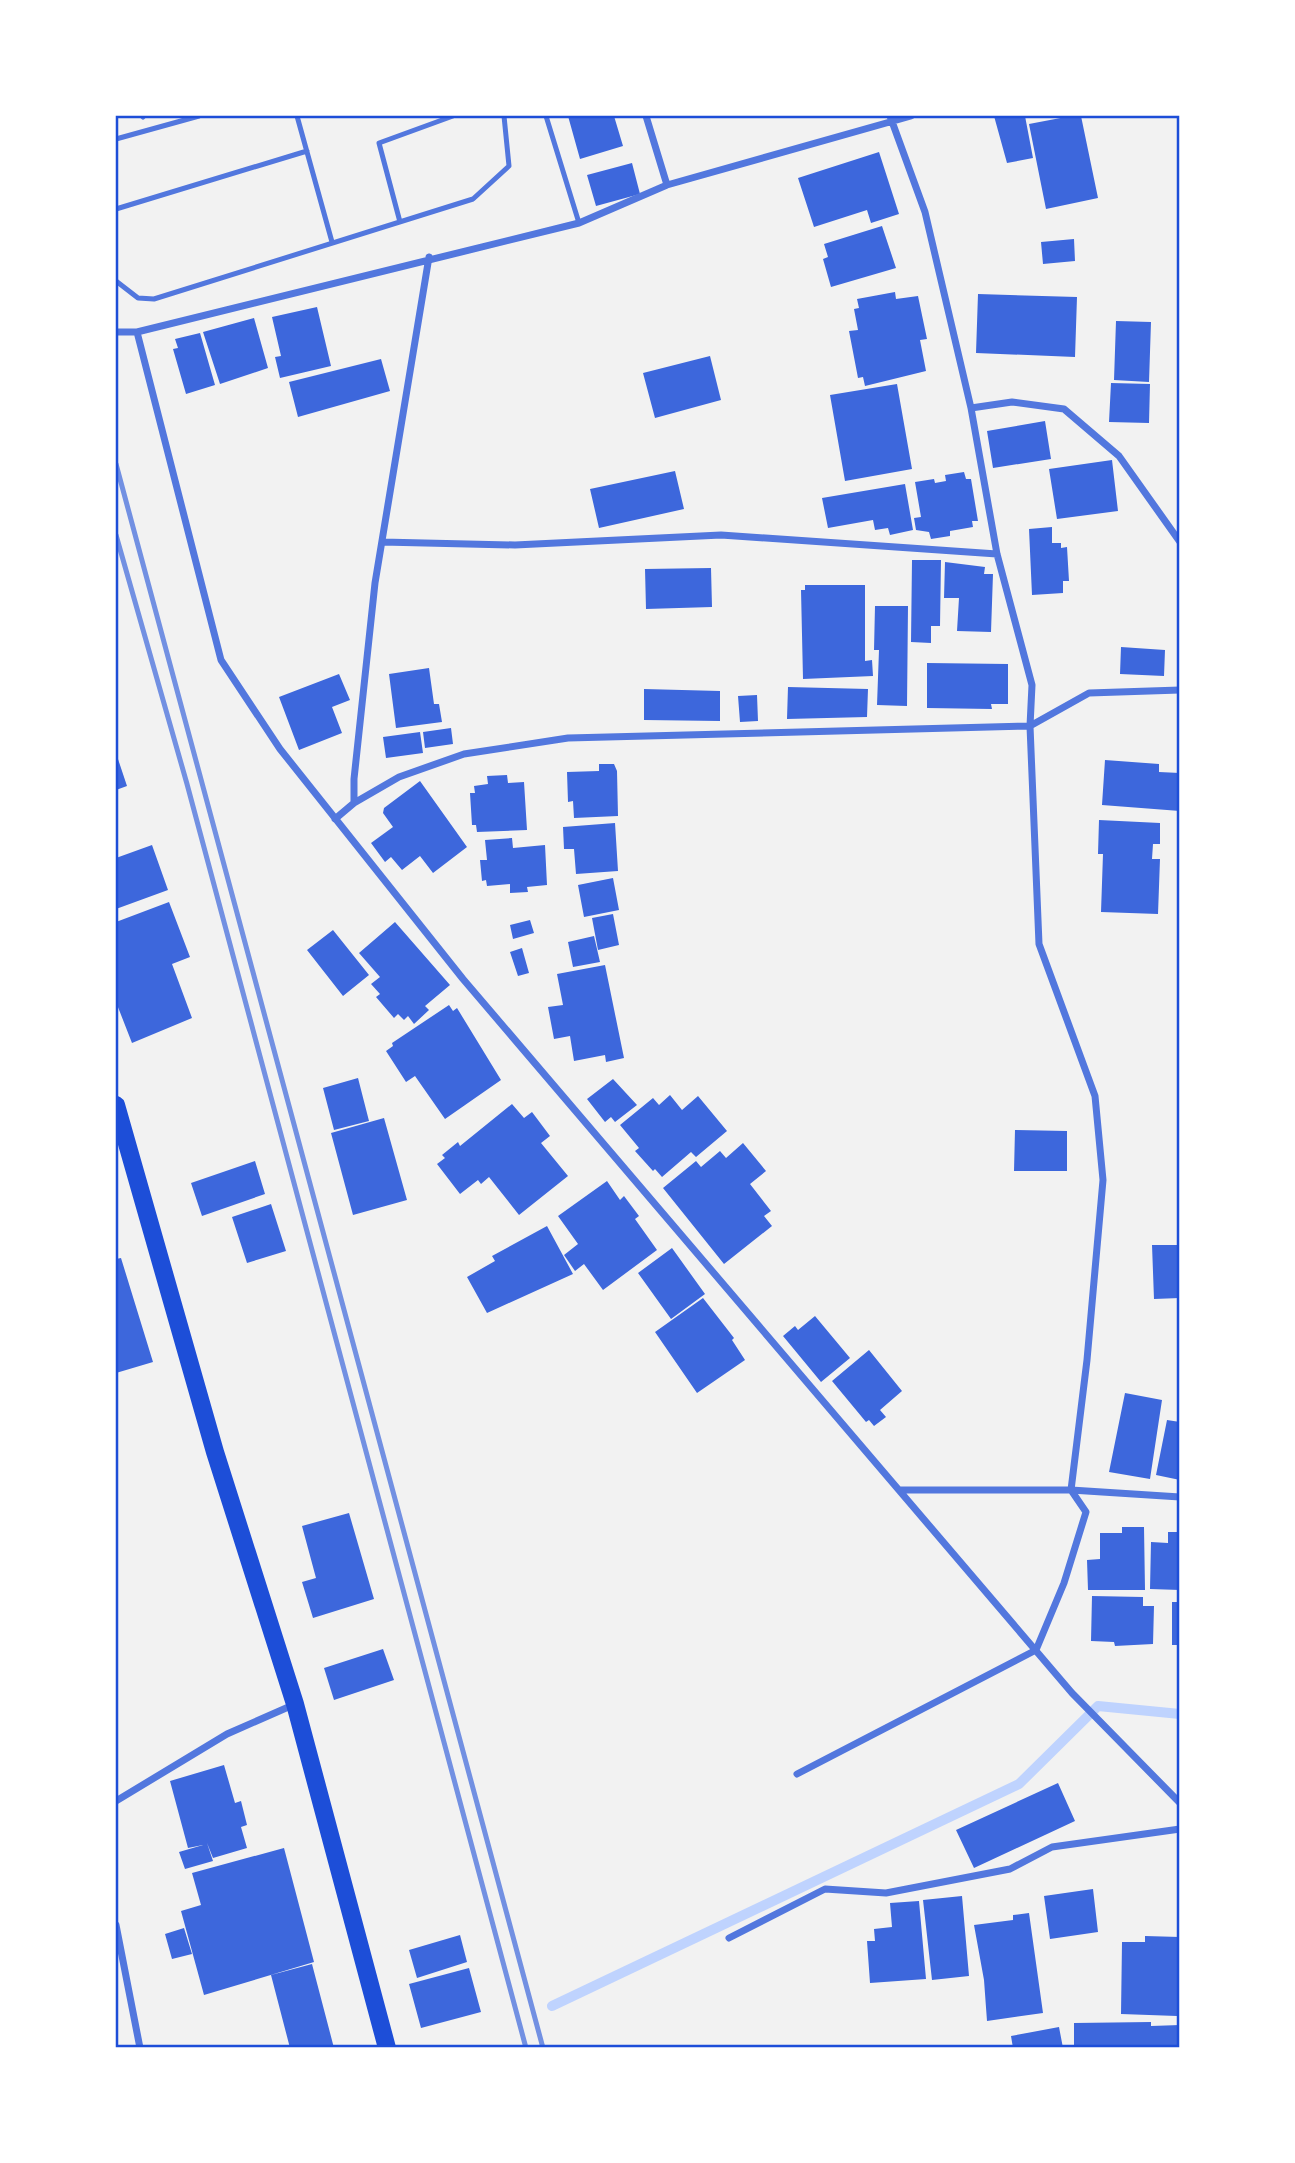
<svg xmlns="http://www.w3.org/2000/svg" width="1295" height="2163" font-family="'Source Sans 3',sans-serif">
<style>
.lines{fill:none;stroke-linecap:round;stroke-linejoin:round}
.stream{stroke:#bfd3fe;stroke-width:10}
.building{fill:#3d67dc}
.service{stroke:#5277de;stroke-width:5}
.minor{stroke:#5277de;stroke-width:7}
.primary{stroke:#1d4ed8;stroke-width:18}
.rail{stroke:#7290e2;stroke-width:5}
.neatline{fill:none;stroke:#1d4ed8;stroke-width:2.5}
</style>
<rect width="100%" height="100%" fill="#f2f2f2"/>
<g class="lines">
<path class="stream" d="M552,2006L1019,1784L1098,1706L1180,1714"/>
</g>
<path class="building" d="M568,116H614L623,146L580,159Z
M994,116H1025L1033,158L1007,163Z
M1071,116H1081L1098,198L1046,209L1029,124Z
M879,152L899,214L871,223L867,210L814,227L798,178Z
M632,163L640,194L596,206L587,175Z
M882,226L896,268L831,287L823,259L828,257L824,244Z
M1074,239L1075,261L1043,264L1041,242Z
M895,292L896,299L918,296L927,339L920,340L926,371L865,386L863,377L858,378L849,331L858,330L854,309L859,308L857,299Z
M978,294L1077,297L1075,357L976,353Z
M317,307L331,366L280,378L275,357L281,356L272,317Z
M254,318L268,368L220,384L203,332Z
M1116,321L1151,322L1149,382L1114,380Z
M200,333L215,385L186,394L173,349L178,348L175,339Z
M710,356L721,400L655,418L643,373Z
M381,359L390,391L298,417L289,382Z
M1111,383L1150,384L1149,423L1109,422Z
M897,384L912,469L845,481L830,395Z
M1045,421L1051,459L993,468L987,431Z
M1112,460L1118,511L1057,519L1049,469Z
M675,471L684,509L599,528L590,489Z
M964,472L966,479H971L978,521H972L973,527L950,531V536L931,539L929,532L916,530L914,518L921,517L915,482L934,479L935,483L946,481L945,475Z
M905,484L913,530L890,535L888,528L875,530L873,520L828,528L822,498Z
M1052,527V543H1061V548L1067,547L1069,581H1063V593L1032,595L1029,529Z
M912,560H941L940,626H931V643L911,642Z
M945,562L985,567L984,574H993L991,632L957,631L959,598H944Z
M711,568L712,607L646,609L645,569Z
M805,585H865V661L872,660L873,676L803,679L801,590H805Z
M875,606H908L907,706L877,705L879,650H874Z
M1121,647L1165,650L1164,676L1120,674Z
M927,663L1008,664V704H991L992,709L927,708Z
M429,668L434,704H439L442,722L396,728L389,674Z
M339,674L350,700L332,707L342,733L299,750L279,697Z
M788,687L868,689L867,717L787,719Z
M644,689L720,691V721L644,720Z
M757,695L758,721L740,722L738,696Z
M451,728L453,744L425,748L423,732Z
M420,732L423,753L386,758L383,737Z
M116,753L127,786L116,790Z
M1105,760L1159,764V772L1180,773V811L1102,805Z
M599,764H614L617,771L618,816L574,818L573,801L568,802L567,772L599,771Z
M507,775L508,783L524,782L527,830L477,832L476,825H472L470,793H475L474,786L488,784L487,776Z
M420,781L467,847L433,873L420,856L402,870L391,857L385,862L371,843L393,827L383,813L384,808Z
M1099,820L1160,823V844H1153L1152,859H1160L1158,914L1101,912L1103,854H1098Z
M615,823L618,871L576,874L574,849H564L563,827Z
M512,838L513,848L545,845L547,885L527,887L528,892L510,893V884L487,886L486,880L482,881L480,860H487L485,840Z
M152,845L168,890L116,909V858Z
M613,878L619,910L584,917L578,885Z
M169,902L190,957L172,964L192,1018L132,1043L116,1002V922Z
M613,914L619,945L598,950L592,918Z
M530,920L534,933L513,939L510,925Z
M395,922L450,985L425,1006L429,1010L414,1024L408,1016L404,1020L398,1014L394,1018L376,997L380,994L371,984L380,977L359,953Z
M333,930L369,975L343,996L307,950Z
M594,936L600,962L573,967L568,942Z
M522,948L529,973L518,976L510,952Z
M605,965L624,1058L606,1062L605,1055L574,1061L570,1036L554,1039L548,1007L563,1005L557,974Z
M449,1005L453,1011L457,1008L501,1080L445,1119L415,1076L406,1082L386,1051L393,1046L392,1043Z
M358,1078L369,1121L334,1130L323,1088Z
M613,1079L637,1105L615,1122L611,1117L605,1122L587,1099Z
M670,1095L682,1110L698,1096L727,1131L696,1157L691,1152L662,1177L655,1169L653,1171L635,1151L639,1148L620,1125L653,1098L659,1105Z
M512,1104L524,1118L532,1112L550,1136L541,1143L568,1176L519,1215L489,1177L481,1184L478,1180L460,1194L437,1164L445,1158L442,1155L458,1142L460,1146Z
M384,1118L407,1200L353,1215L331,1133Z
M1015,1130L1067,1131V1171H1014Z
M743,1143L766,1171L750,1184L771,1211L764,1216L772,1226L724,1264L663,1188L696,1161L701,1167L720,1151L726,1158Z
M255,1161L265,1194L202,1216L191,1183Z
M607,1181L620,1200L624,1196L639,1216L635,1219L657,1250L603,1290L584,1264L575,1271L564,1255L578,1244L558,1216Z
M271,1204L286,1251L247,1263L232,1217Z
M547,1226L573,1274L487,1313L467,1277L495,1261L492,1256Z
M1152,1245H1180V1298L1154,1299Z
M672,1248L705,1294L671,1319L638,1273Z
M121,1258L153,1362L116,1373V1259Z
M703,1298L734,1338L732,1340L745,1360L697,1393L655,1332Z
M815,1316L850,1358L821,1382L783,1336L795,1326L798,1330Z
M869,1350L902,1391L880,1410L886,1417L874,1426L869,1420L866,1422L832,1381Z
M1125,1393L1162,1400L1150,1479L1109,1472Z
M1167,1420L1180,1422V1480L1156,1475Z
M349,1513L374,1599L313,1618L302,1582L316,1578L302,1526Z
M1122,1527H1144L1145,1590H1088L1087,1560L1100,1559V1533H1122Z
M1168,1532H1180V1590L1150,1589L1151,1542L1168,1543Z
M1092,1596L1143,1597V1606H1154L1153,1644L1115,1646L1114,1642L1091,1641Z
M1172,1602H1180V1645H1172Z
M383,1649L394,1680L334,1700L324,1668Z
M224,1765L235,1803L241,1801L247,1825L241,1827L247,1848L213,1858L207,1843L213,1861L185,1869L179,1852L203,1845L188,1848L170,1781Z
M1058,1783L1075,1821L974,1868L956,1830Z
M284,1848L314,1962L204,1995L181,1911L201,1905L192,1873Z
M1093,1889L1098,1932L1050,1939L1044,1896Z
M962,1896L969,1976L932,1980L923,1900Z
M919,1901L926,1979L870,1983L867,1941H875L874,1929L892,1927L890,1903Z
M1029,1913L1043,2013L987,2021L984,1980L974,1925L1013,1920V1915Z
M184,1928L192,1954L172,1959L165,1934Z
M460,1935L467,1962L417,1978L409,1950Z
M1145,1936L1180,1937L1177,2016L1121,2014L1122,1942H1145Z
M312,1964L334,2048H290L271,1975Z
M469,1968L481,2012L421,2028L409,1984Z
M1151,2022V2026L1180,2025V2048H1074V2023Z
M1059,2027L1063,2048H1013L1011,2036Z"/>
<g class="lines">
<path class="service" d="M142,116L143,117
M297,116L332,242
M546,116L579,223
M116,139L199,116
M116,209L307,151
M400,222L379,143L453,116
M116,281L138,298L154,299L473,199L509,166L504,116"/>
<path class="minor" d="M646,116L667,185
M116,332H137L579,223L667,185L911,116
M137,332L221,660L280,749L463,979L1072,1693L1180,1803
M971,408L1012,402L1064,409L1119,456L1180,542
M382,542L515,545L721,535L997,554
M354,803L399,777L464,754L568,738L1030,726L1089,693L1180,690
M335,819L354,803V779L375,583L429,257
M900,1490H1071L1180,1497
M797,1774L1036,1650L1064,1583L1086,1512L1071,1490L1087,1360L1103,1180L1095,1096L1039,944L1030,726L1032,685L997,554L971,408L925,212L890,116
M116,1801L227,1734L293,1705
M116,1925L140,2048
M729,1938L825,1889L886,1893L1010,1869L1052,1847L1180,1829"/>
<path class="primary" d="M116,1105L215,1452L295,1704L387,2048"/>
<path class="rail" d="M116,464L543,2048
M116,535L187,784L526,2048"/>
</g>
<rect width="1295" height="2163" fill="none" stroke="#ffffff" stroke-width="234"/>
<rect x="117" y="117" width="1061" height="1929" class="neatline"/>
</svg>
